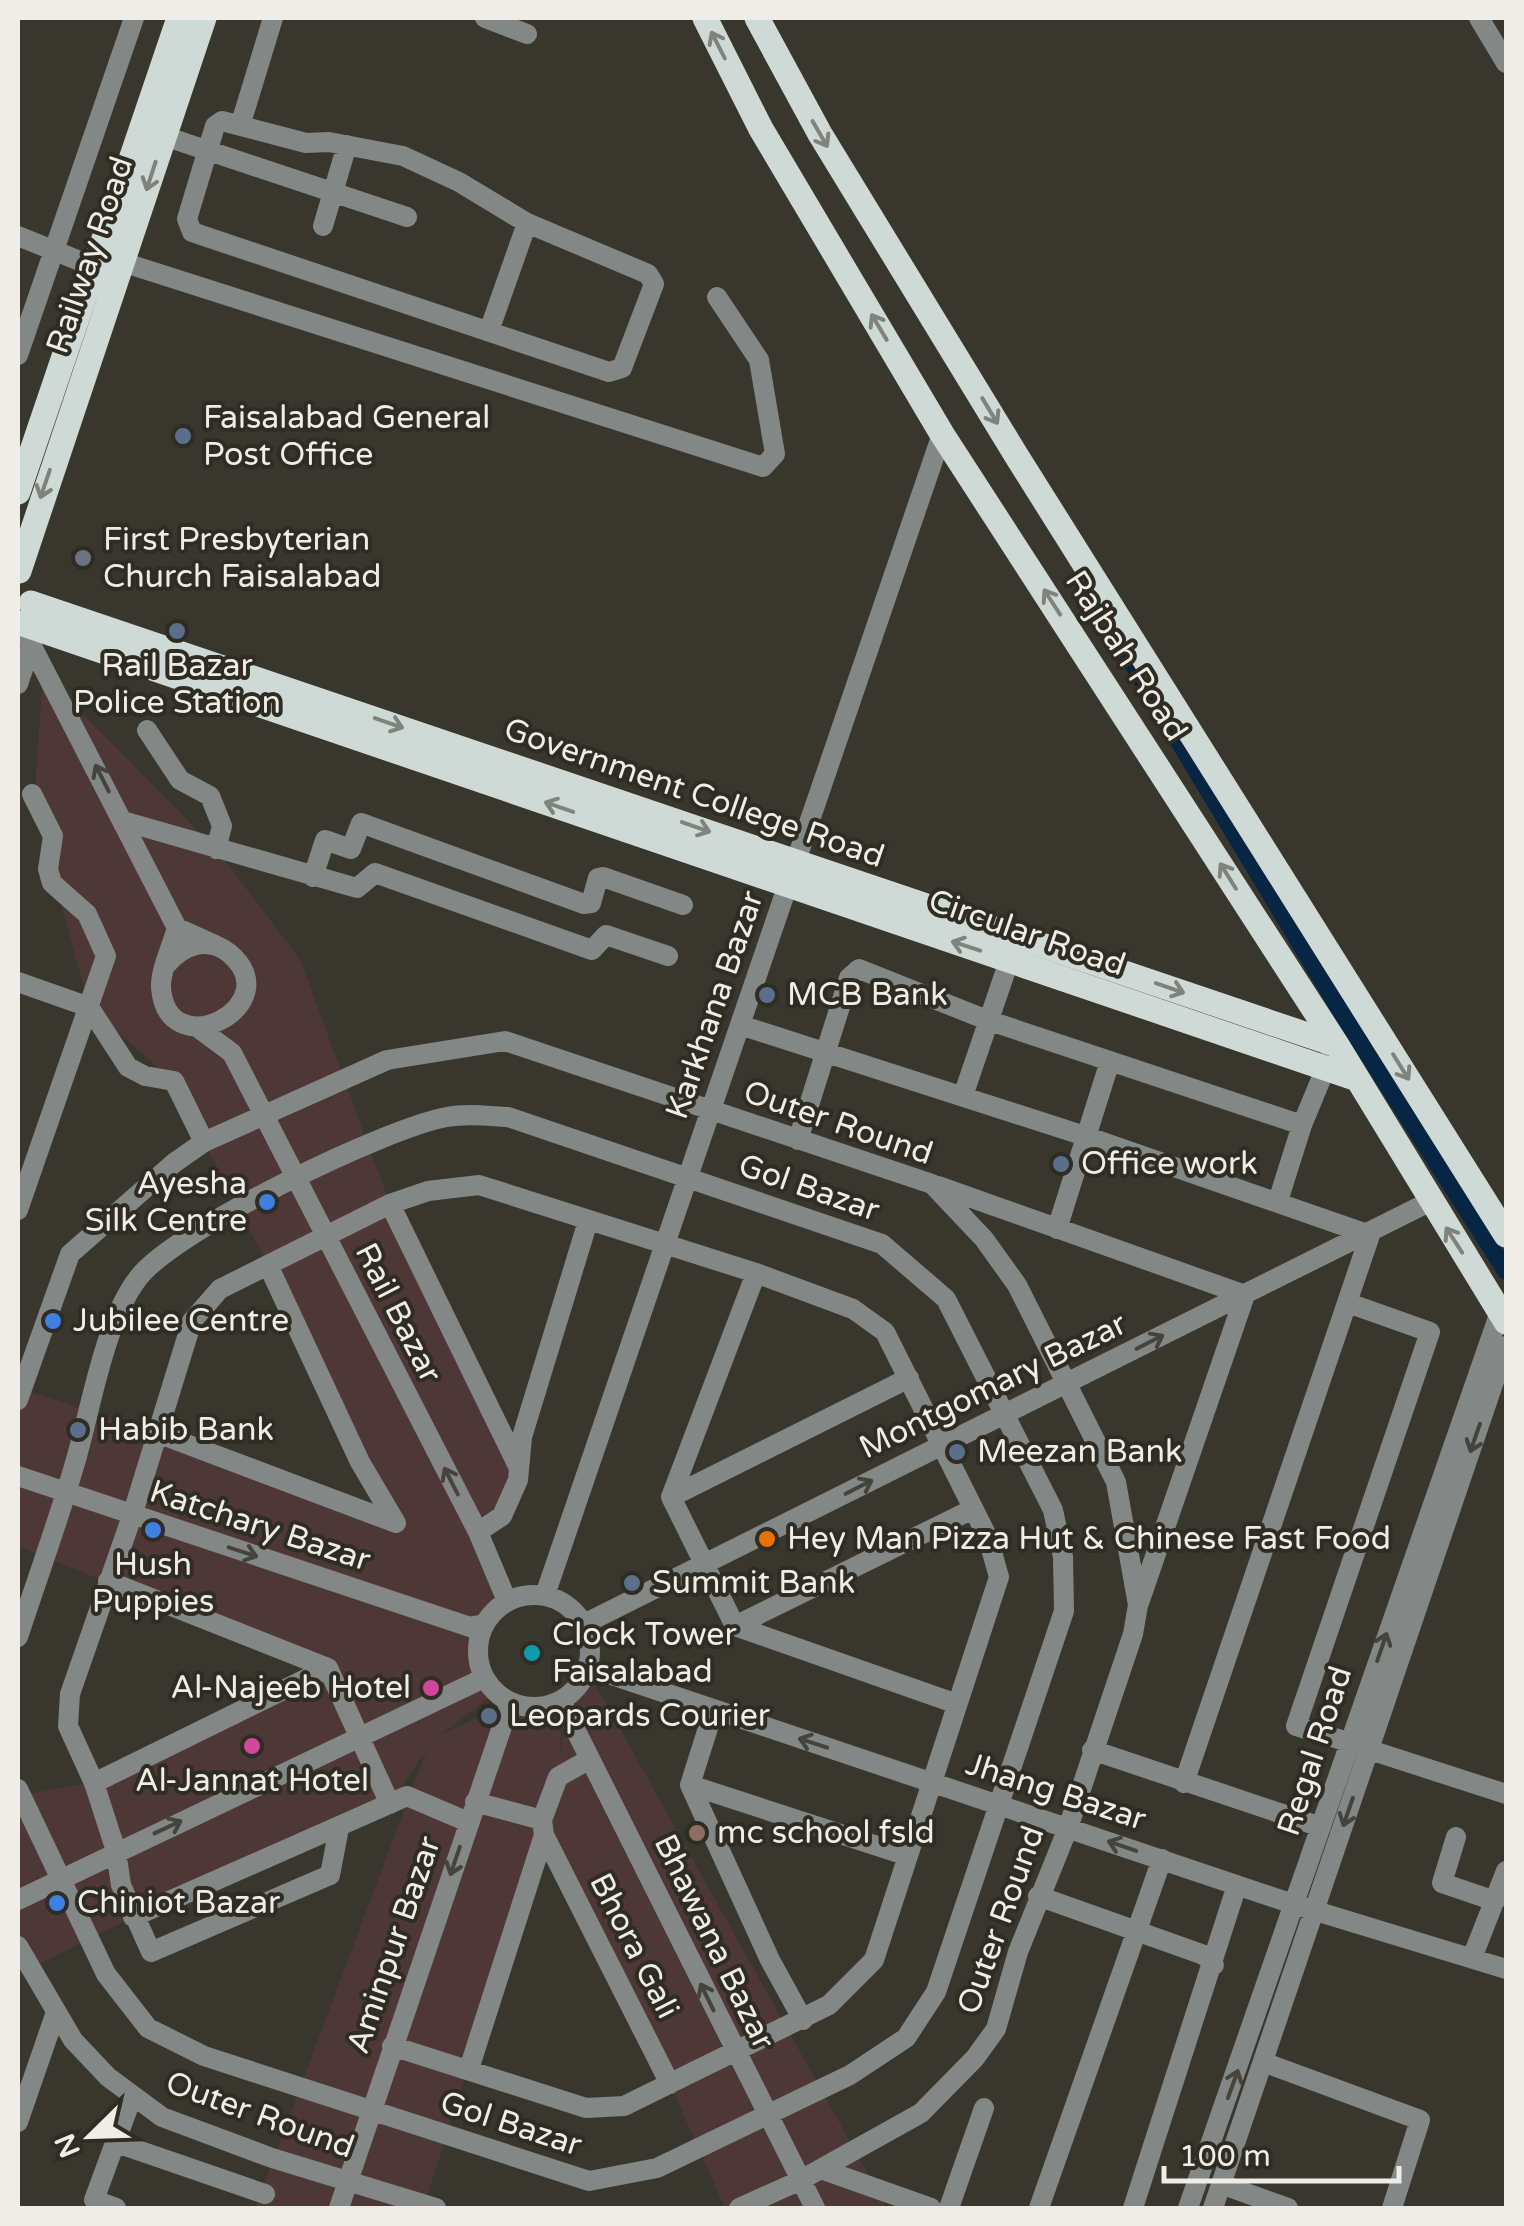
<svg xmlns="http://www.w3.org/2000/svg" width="1524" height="2226" font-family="'Varela Round',sans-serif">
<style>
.commercial{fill:#4d3837}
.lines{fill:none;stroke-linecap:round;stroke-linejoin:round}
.canal{stroke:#062644;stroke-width:18}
.minor{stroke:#838886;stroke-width:20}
.major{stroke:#cfdad6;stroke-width:25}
.oneway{stroke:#7f837c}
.oneway2{stroke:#44433c}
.service-dot{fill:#5c6f8a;stroke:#2f2c23;stroke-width:4}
.worship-dot{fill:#6b7280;stroke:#2f2c23;stroke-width:4}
.shop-dot{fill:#3f7fe0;stroke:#2f2c23;stroke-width:4}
.food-dot{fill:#e8710a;stroke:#2f2c23;stroke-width:4}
.culture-dot{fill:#0f9aa8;stroke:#2f2c23;stroke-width:4}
.hotel-dot{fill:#d1479c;stroke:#2f2c23;stroke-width:4}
.education-dot{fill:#8d6e63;stroke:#2f2c23;stroke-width:4}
.labels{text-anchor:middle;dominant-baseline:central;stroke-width:8;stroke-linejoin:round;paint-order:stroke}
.street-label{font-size:32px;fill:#f0ede8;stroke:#2f2c23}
.poi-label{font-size:32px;fill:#f0ede8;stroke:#2f2c23;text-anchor:start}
</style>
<rect width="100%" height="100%" fill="#39362d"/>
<path class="commercial" d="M43,674L216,849L300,959L390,1204L516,1464L501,1515L476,1531L504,1600L489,1613L478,1660L495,1693L440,1735L510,1703L527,1708L562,1707L560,1758L568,1701L583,1681L594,1682L887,2208H725L670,2084L544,1835L423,2208H255L427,1749L390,1804L133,1917L18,1975V1796L94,1782L322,1670L18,1546V1388L157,1433L392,1523L268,1265L170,1078L89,1007L34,802Z"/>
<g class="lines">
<path class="canal" d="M1114,633L1347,1021L1506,1271"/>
<path class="minor" d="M485,18L527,34
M1479,18L1506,63
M222,121L306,143L329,142L403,156L459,182L527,223L648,274L654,284L622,368L609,372L192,232L187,219L215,126Z
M240,126L273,18
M164,136L407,217
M323,226L347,145
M18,236L97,268
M122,262L763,467L775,454L759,360L717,297
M489,331L527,223
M18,355L134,18
M20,623L177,928L215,945
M18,684L32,643
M147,730L180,780L210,796L222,826L216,849
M123,821L357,888L375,873L592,950L606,935L668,956
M313,877L325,840L351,849L361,823L584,904L591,903L598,878L603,877L683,905
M167,964C183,945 208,936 229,953C291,1004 168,1069 161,988C160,970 172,946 177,928
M18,982L89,1007L128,1067L145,1076L174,1081L204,1142
M740,1025L1085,1136L1370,1235L1184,1783
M197,1027L232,1053L478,1532L507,1601
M963,1096L1009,961
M798,1140L849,978L859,969L987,1020L1302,1125
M938,1186L1245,1295L1139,1603
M1278,1201L1302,1125L1331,1055
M390,1204L517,1464
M18,1210L106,956L87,914L52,883L48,869L53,836L32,794
M1057,1229L1110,1061
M756,1273L671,1497L735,1626L957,1704
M18,1400L70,1254L174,1163L204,1142L387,1060L505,1041L932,1184L984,1239L1017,1285L1116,1482L1138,1605L1133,1634L1068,1828L1018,1952L996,2029L975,2058L921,2113L799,2181L739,2208
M157,1433L396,1523L360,1462L268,1265
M18,1476L470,1627L484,1624
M671,1497L909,1378
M478,1532L502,1516L518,1480L522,1437L588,1221
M108,1581L328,1668L390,1804
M478 1651a56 56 0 1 1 112 0a56 56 0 1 1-112 0Z
M545,1595L942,434
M584,1624L1429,1202
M735,1626L973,1509
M18,1637C37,1579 58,1522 75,1463C91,1409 104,1321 139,1277C177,1229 385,1128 447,1117C466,1113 488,1116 508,1117L882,1244L946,1299L1053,1510L1063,1557L1064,1611L936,1992L906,2038L850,2075L657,2168L589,2181L204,2056L148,2028L106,1974L18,1789
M588,1667L1296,1905L1506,1969
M561,1701L815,2208
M714,1709L690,1785L770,1960L803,2020
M1348,1742L1296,1726L1430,1332L1348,1303
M1092,1750L1321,1827
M1370,1750L1506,1794
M94,1783L328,1668
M690,1785L905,1855
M475,1802L542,1820
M339,1828L330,1875L151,1952L121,1885L116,1851L94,1783L68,1726L70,1694L132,1516L192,1321L220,1289L390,1204L428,1191L479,1185L756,1273L853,1309L885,1332L988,1538L999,1577L874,1960L829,2005L624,2106L586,2108L392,2046
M544,1835L670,2084
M1456,1837L1442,1883L1495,1901
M1038,1896L1204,1955L1214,1965
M18,1900L484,1678
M133,1917L407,1796L468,1822
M18,1946L73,2040L108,2077L162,2117L272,2158L436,2208
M1472,1958L1506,1871
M1263,2062L1420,2120L1392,2208
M469,2069L544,1835L542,1820L558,1777L590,1759
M18,2122L55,2015
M117,2143L265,2194
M821,2169L931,2208
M1221,2184L1288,2208
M116,2208L94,2200L132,2097
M339,2208L510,1703
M949,2208L984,2108
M1039,2208L1162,1859
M1133,2208L1237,1885
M1188,2208L1500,1312
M1213,2208L1506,1346"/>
<path class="major" d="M705,18L761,129L942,434L1337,1045L1506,1322
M757,18L820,134L1016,455L1506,1235
M18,492L179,18
M19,571L204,18
M31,603L1337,1045
M20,623L1357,1079"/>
</g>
<defs><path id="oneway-shaft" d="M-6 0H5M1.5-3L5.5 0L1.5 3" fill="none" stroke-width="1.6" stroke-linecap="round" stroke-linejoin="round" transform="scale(2.5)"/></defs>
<g class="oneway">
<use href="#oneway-shaft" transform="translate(718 45) rotate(-117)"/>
<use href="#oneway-shaft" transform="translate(820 134) rotate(60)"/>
<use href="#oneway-shaft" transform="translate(151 176) rotate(108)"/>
<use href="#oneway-shaft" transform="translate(879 327) rotate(-121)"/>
<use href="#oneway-shaft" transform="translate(990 411) rotate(59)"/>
<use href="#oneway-shaft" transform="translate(45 484) rotate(109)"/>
<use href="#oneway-shaft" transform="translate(1052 602) rotate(-123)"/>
<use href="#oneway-shaft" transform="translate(389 723) rotate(19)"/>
<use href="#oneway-shaft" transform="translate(559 807) rotate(-161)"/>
<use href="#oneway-shaft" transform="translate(696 827) rotate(19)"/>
<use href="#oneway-shaft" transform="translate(1228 876) rotate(-122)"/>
<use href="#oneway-shaft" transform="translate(966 946) rotate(-162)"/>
<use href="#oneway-shaft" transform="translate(1170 988) rotate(19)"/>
<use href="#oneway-shaft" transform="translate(1401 1067) rotate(58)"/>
<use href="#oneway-shaft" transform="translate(1454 1240) rotate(-123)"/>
</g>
<g class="oneway2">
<use href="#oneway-shaft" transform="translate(102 778) rotate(-117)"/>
<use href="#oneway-shaft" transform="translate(1150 1342) rotate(-27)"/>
<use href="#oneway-shaft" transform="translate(1475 1438) rotate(109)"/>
<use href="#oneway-shaft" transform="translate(451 1481) rotate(-117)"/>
<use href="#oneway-shaft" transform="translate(859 1487) rotate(-27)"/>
<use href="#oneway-shaft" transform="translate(243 1552) rotate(18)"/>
<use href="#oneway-shaft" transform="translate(1382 1647) rotate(-71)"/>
<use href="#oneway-shaft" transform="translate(813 1743) rotate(-162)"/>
<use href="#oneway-shaft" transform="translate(1348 1812) rotate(109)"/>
<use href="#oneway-shaft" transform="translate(168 1827) rotate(-25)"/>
<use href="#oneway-shaft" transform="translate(1122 1846) rotate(-161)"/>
<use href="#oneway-shaft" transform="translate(455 1861) rotate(109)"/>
<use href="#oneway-shaft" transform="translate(707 1997) rotate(-116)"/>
<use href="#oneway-shaft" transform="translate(1233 2084) rotate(-70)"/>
</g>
<g class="service-dot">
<circle cx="183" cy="436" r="10"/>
<circle cx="177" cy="631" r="10"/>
<circle cx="767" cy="995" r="10"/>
<circle cx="1061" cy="1164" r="10"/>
<circle cx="78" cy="1430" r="10"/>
<circle cx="957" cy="1452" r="10"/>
<circle cx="632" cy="1583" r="10"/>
<circle cx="489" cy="1716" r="10"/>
</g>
<circle class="worship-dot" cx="83" cy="558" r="10"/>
<g class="shop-dot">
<circle cx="267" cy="1202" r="10"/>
<circle cx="53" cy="1321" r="10"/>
<circle cx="153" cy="1530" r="10"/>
<circle cx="57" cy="1903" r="10"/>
</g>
<circle class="food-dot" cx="767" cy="1539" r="10"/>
<circle class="culture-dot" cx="532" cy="1653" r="10"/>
<g class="hotel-dot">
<circle cx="431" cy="1688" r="10"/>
<circle cx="252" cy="1746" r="10"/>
</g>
<circle class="education-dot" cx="697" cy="1833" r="10"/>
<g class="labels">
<g class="street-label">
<text transform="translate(90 255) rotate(-71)">Railway Road</text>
<text transform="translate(1126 656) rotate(57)">Rajbah Road</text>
<text transform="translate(694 793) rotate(19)">Government College Road</text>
<text transform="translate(1027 933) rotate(19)">Circular Road</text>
<text transform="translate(715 1005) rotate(-71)">Karkhana Bazar</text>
<text transform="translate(838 1123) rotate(19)">Outer Round</text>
<text transform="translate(809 1188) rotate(19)">Gol Bazar</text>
<text transform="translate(398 1313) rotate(63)">Rail Bazar</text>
<text transform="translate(993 1386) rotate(-26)">Montgomary Bazar</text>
<text transform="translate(260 1526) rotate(18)">Katchary Bazar</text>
<text transform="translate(1315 1751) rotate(-72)">Regal Road</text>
<text transform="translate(1056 1792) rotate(18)">Jhang Bazar</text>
<text transform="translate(1001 1920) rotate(-70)">Outer Round</text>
<text transform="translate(714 1942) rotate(64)">Bhawana Bazar</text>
<text transform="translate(394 1945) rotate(-71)">Aminpur Bazar</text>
<text transform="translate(634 1946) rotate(63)">Bhora Gali</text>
<text transform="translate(260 2115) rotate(20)">Outer Round</text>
<text transform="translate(511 2124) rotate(18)">Gol Bazar</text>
</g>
<g class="poi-label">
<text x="203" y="418">Faisalabad General<tspan x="203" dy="37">Post Office</tspan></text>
<text x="103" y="540">First Presbyterian<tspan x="103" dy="37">Church Faisalabad</tspan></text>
<text x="177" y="666" text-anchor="middle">Rail Bazar<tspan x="177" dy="37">Police Station</tspan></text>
<text x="787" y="995">MCB Bank</text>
<text x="1081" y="1164">Office work</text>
<text x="247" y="1184" text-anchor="end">Ayesha<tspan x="247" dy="37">Silk Centre</tspan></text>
<text x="73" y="1321">Jubilee Centre</text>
<text x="98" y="1430">Habib Bank</text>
<text x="977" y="1452">Meezan Bank</text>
<text x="787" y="1539">Hey Man Pizza Hut &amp; Chinese Fast Food</text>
<text x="153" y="1565" text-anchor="middle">Hush<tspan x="153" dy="37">Puppies</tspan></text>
<text x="652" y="1583">Summit Bank</text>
<text x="552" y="1635">Clock Tower<tspan x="552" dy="37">Faisalabad</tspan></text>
<text x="411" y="1688" text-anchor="end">Al-Najeeb Hotel</text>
<text x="509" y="1716">Leopards Courier</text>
<text x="252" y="1781" text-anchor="middle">Al-Jannat Hotel</text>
<text x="717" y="1833">mc school fsld</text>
<text x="77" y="1903">Chiniot Bazar</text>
</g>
</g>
<rect width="1524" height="2226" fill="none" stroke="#f0ede8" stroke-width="40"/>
<g transform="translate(90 2136) rotate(247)" stroke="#2f2c23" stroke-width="8" paint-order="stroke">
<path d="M0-8L18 38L0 25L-18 38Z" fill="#f0ede8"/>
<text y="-15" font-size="28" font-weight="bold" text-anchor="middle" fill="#f0ede8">N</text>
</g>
<path d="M1164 2166v15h235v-15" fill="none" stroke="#f0ede8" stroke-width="5"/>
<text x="1179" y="2166" font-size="30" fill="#f0ede8" stroke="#2f2c23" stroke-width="8" paint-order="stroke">100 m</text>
</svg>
